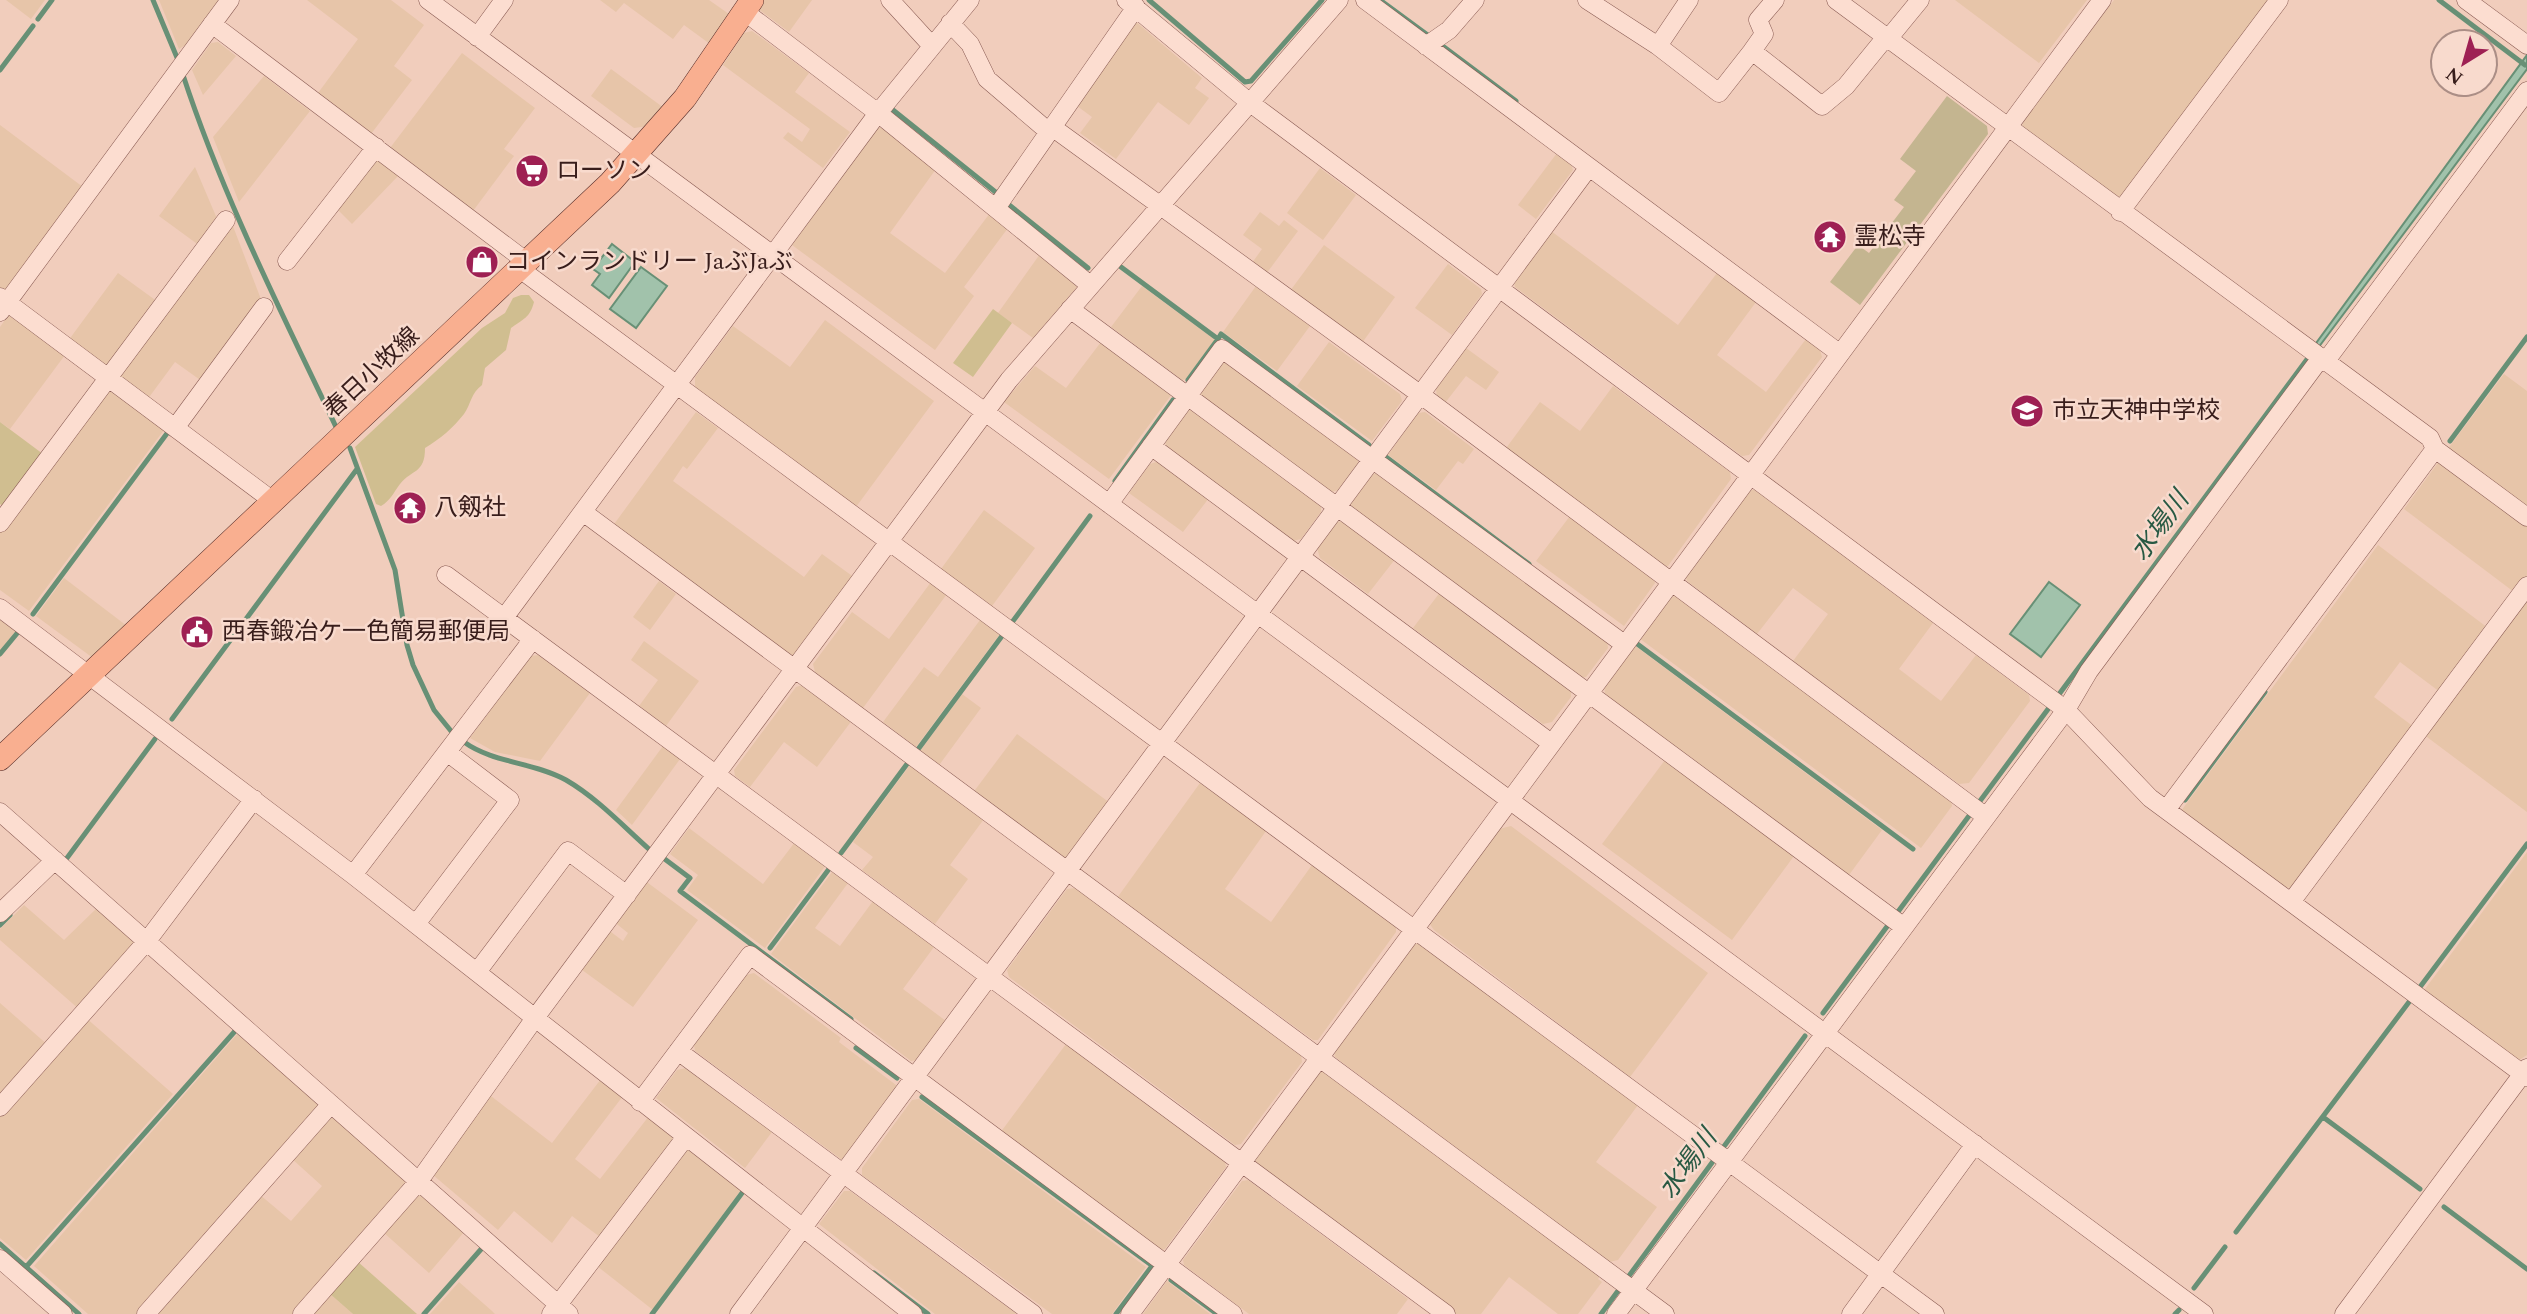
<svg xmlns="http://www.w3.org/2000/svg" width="2527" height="1314" font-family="Spectral,'Noto Sans JP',serif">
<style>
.farmland{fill:#e7c5a9}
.green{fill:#d0be90}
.cemetery{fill:#c4b590}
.water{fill:#a1c2ab;stroke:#689076;stroke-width:2}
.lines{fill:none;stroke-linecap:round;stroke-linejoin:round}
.stream{stroke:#689076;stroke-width:5}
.minor-casing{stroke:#8a5c54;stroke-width:19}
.major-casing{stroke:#572d29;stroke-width:24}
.minor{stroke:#fcddd0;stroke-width:18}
.major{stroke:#f9af90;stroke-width:23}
.labels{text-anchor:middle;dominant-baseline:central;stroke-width:5;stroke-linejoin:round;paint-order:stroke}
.poi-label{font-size:24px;fill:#381d1b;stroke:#f8dacd;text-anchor:start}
.street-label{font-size:24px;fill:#381d1b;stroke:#f8dacd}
.water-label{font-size:26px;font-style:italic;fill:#285943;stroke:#f8dacd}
</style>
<rect width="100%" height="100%" fill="#f1cdbc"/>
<path class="farmland" d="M6,0H45L31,19Z
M159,0H224L189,49L184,46L179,49Z
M307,0H391L424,25L394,66L412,80L371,134L318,93L358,39Z
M600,0H709L729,14L710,44L684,25L673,39L624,3L616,12Z
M762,0H812L789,32L757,8Z
M1955,0H2087L2039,63Z
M2114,0H2270L2124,196L2114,197L2022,128L2023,122Z
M1135,21L1202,78L1195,88L1209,98L1189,125L1158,102L1116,159L1080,133L1092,117L1073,103Z
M752,31L809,73L795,92L850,132L823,168L783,138L788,132L802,142L810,129L723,65L744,33Z
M218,42L236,56L203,95L192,70L211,43Z
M462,53L535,108L504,149L514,156L473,211L390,148Z
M611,69L664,108L649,126L634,128L591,96Z
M264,76L310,111L239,202L213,137Z
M0,125L83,187L8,291H0Z
M884,127L936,169L890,233L945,273L990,213L1008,228L964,287L974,296L935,350L792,245L877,128Z
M1557,153L1571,164L1573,170L1536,219L1518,205Z
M379,160L399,175L352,224L336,208L373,162Z
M195,167L218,221L200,246L159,216Z
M1320,168L1356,195L1323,240L1287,213Z
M1260,212L1279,226L1284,220L1298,231L1266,274L1252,263L1262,249L1243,235Z
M231,221L262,302L203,382L175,362L147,400L119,380L118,371Z
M1551,231L1678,325L1717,273L1756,302L1717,355L1766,392L1806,339L1820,350L1822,357L1749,455L1742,456L1515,287L1514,281Z
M1324,245L1395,297L1362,343L1290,291Z
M1040,254L1077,287L1033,338L998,313Z
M1448,264L1481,289L1482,294L1452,335L1415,308Z
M118,273L158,302L110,367L104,368L68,341Z
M1142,286L1215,340L1186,379L1182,380L1111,327Z
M1256,286L1310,326L1277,371L1223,332Z
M12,310L68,351L10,429L0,422V327Z
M825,320L934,401L856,507L695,389V377L733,326L790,367Z
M1101,342L1172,394L1109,479L1004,402L1035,366L1066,388Z
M1329,342L1400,394L1402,401L1372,441L1297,386Z
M1466,348L1499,372L1486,390L1466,376L1445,403L1437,397L1436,389Z
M1229,359L1358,455V463L1338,490L1329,493L1201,397L1199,389L1219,362Z
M2504,374L2527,391V510L2447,450Z
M1613,386L1730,472L1731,479L1668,566L1661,567L1504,451L1540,402L1580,431Z
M107,387L167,426L29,611L0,590V531Z
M1195,409L1321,503V512L1301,539L1292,541L1166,448L1165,438L1185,411Z
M696,412L718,428L687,469L683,466L673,481L804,577L822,554L855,578L799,655L789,657L612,527Z
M1425,412L1474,449L1463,464L1458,461L1436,490L1388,455L1418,413Z
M2440,460L2527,526V575L2514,592L2404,509Z
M1159,461L1209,498L1183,532L1129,493L1150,464Z
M1380,472L1607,640L1608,648L1586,677L1579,678L1352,509L1351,503L1373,474Z
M1748,490H1755L1933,623L1899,669L1941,701L1976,655L2029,695L2030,701L1969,783L1959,784L1793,661L1828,614L1793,588L1757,634L1687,581L1685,574Z
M984,510L1035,548L992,606L941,569Z
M1570,516L1654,578L1655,583L1624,626L1536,561Z
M1347,521L1396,558L1368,594L1320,558L1317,548L1336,522Z
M2378,545L2488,628L2440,692L2400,662L2374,697L2414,727L2293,888L2282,887L2181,811Z
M64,578L127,626L93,658L36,616Z
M659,581L676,594L650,630L633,617Z
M931,582L947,594L863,708L815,672L813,664L852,612L889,639Z
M1441,591L1571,688V697L1552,722L1543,724L1413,628Z
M2527,595V812L2423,734Z
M1676,596L1951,800L1952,806L1921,848L1639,638L1670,597Z
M0,620L16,631L0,651Z
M980,620L1000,634L916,747L883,722L924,667L938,677Z
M644,641L699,681L666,726L639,706L658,680L631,660Z
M1634,645L1882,830L1849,875L1605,694L1604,685Z
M539,655L590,693L540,761L495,752L470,738L530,656Z
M806,684L853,719L817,767L784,742L750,787L735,776L734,770L796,687Z
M962,694L981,708L937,768L918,754Z
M1017,734L1110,803L1070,858L1060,859L972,794Z
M663,746L680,759L632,825L616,810Z
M1665,760L1794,856L1732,940L1602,844Z
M910,765L984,819L950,865L968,879L935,924L862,870L873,857L853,842Z
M1200,783L1266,831L1225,889L1271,922L1312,865L1396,925V932L1318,1040H1313L1117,898Z
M1511,826L1708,973L1630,1077L1434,930L1429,923L1499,829Z
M689,828L763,884L795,842L826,865L765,948L687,890L698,875L670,854Z
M2527,852V1055L2515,1063L2422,993Z
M832,872L848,883L815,928L840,946L873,901L934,947L903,989L946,1021L917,1060L911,1061L771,954Z
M644,880L698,920L633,1007L578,967L607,929L623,941L628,933L613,921Z
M1075,888L1301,1055L1302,1062L1241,1144L1235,1145L1009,977L1007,970L1067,889Z
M24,905L64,940L98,907L139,943L80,1010L0,940V929Z
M1421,943L1638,1105L1596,1162L1657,1207L1618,1260L1609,1262L1335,1057L1334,1051L1412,945Z
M754,973L841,1038L839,1042L896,1085L898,1091L848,1159H841L695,1051L694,1045L746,975Z
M0,1003L49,1046L0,1101Z
M85,1017L173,1094L26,1260L0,1238V1114Z
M239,1032L320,1103V1109L140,1314H88L34,1266Z
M1066,1044L1225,1161L1226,1167L1165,1249L1159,1251L1000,1133Z
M686,1068L772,1132L745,1168L656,1098L677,1070Z
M1328,1070L1600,1276L1598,1279L1602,1282L1578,1314H1558L1509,1277L1481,1314H1456L1257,1164L1254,1157L1318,1072Z
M601,1079L623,1096L575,1159L600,1179L649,1116L679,1139L604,1240L572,1216L552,1243L514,1211L498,1230L433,1175L491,1096L552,1143Z
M919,1099L1146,1267L1112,1314H1052L862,1175V1168L912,1100Z
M335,1115L405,1177V1187L293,1314H153L259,1194L291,1221L322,1186L291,1158L328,1116Z
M686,1145L743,1187L653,1310L597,1266Z
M1248,1180L1408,1299L1397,1314H1249L1184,1265L1183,1260L1242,1181Z
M844,1191H850L1017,1314H935L819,1224Z
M424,1195L465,1231L429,1273L383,1232L414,1196Z
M1167,1281L1210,1314H1143Z
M459,1282L492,1311L495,1314H430Z
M329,1293L353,1314H311Z"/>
<path class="green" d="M521,295H529L534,302C530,318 523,319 511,328L506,350L485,368L482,385C471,393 471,404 464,414C453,428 440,439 425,448C425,474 412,469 400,484C394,492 390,501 381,506L376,504L355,447L482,328L505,313L513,298Z
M993,309L1012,323L973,377L953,363Z
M0,422L43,454L4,507L0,504Z
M357,1261L417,1314H353L329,1293Z"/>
<path class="cemetery" d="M1947,96L1987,126L1988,134L1860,305L1830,282L1858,245L1869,253L1904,207L1894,200L1916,171L1900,159Z"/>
<path class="water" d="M2527,55V69L2318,348L2314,346Z
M612,244L635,262L609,298L592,285L600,274L593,269Z
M641,267L667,286L636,328L610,309Z
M2049,582L2080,605L2041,657L2010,634Z"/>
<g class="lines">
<path class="stream" d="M153,0L178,60
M1149,0L1245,82L1251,81L1322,0
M1380,0L1429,36
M2439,0L2525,65
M38,19L52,0
M1444,47L1516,101
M0,70L33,26
M183,75C223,197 281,311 336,427
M893,110L998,194L1000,192
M1008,204L1088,268
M1121,267L1218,339L1221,334L1369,445
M1188,380L1218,339
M2450,441L2527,337
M350,448L395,570L407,645L413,665L434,710L451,731
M1386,457L1529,564
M1115,481L1173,400
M33,614L171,428
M1013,621L1090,516
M1636,643L1913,849
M0,654L19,631
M172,719L357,469
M464,742C493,763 533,762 566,780C597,798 623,826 650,850
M919,748L1002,636
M2185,800L2265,692
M841,853L907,764
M662,857L690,878L680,891L851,1019
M67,858L155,739
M0,925L10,915
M770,948L829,869
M2420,987L2527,844
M1823,1013L2311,354
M856,1048L897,1078
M922,1097L1154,1267
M2323,1117L2420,1189
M2444,1207L2527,1269
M2236,1232L2409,1002
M0,1244L79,1314
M26,1267L236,1030
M874,1273L928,1314
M1171,1280L1217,1314
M2194,1288L2225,1247
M424,1314L483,1247
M652,1314L745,1189
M1116,1314L1152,1266
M1601,1314L1805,1036
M2175,1314L2179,1310"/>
<defs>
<path id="minor" d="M428,0L2204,1314
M890,0L932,46
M1126,0L1249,102L2066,710L2150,798L2527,1077
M1365,0L1839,353
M1587,0L1658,46L1689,0
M1836,0L2430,438L2435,449L2527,517
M2466,0L2527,45
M745,12L878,113L1090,285
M950,23L970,44L987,79L1049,132
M212,24L527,262
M477,37L504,0
M1888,39L1920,0
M1426,46L1449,30L1475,0
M1658,46L1719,93L1752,51L1822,106L1846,86L1886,37
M1752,51L1764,34L1758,20L1775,0
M1052,127L1421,395L1981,813
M996,208L1136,7
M2120,212L2279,0
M287,261L376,147
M520,269L1935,1314
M0,297L273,501
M1070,309L1904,927
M0,312L230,0
M2325,362L2527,91
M175,428L264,307
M1151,446L1551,743
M1109,504L1222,349L1624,644
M583,512L1665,1314
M0,523L226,220
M446,575L1446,1314
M0,608L353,875L535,1018L1009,380L1339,0
M504,618L878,113L970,0
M2166,810L2435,449
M0,812L569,1314
M353,875L533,639
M2291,902L2527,586
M0,913L55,860
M416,924L510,800L447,752
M477,972L568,851L627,895
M678,1051L1033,1314
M640,1102L750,955L1233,1314
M0,1107L147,941L254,799
M0,1259L63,1314
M146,1314L331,1104
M302,1314L419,1181L535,1018L913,1314
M551,1314L685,1138
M739,1314L1589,167
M1130,1314L2102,0
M1616,1314L2066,710L2089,671L2320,359
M1851,1314L1975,1144
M2344,1314L2527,1068"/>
<path id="major" d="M0,759L610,183L685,98L752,0"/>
</defs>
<use href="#minor" class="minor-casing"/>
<use href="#major" class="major-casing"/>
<use href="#minor" class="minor"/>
<use href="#major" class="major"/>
</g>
<defs>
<symbol id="supermarket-disc" viewBox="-11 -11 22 22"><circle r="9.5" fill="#9e2053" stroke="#f8dacd"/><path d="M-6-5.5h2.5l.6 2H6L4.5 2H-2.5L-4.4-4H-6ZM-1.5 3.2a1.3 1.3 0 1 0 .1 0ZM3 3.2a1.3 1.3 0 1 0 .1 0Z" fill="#fff"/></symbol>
<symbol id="temple-disc" viewBox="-11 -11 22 22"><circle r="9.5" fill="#9e2053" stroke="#f8dacd"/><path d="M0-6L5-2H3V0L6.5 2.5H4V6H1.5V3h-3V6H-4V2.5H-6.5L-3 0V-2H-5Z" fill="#fff"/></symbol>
<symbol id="shop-disc" viewBox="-11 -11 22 22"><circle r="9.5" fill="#9e2053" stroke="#f8dacd"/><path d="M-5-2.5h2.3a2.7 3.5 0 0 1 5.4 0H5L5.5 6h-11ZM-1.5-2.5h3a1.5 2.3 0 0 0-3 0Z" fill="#fff"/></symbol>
<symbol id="school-disc" viewBox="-11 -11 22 22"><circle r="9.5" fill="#9e2053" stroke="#f8dacd"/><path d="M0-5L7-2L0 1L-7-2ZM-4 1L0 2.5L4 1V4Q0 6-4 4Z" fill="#fff"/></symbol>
<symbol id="civic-disc" viewBox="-11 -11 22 22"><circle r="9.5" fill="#9e2053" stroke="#f8dacd"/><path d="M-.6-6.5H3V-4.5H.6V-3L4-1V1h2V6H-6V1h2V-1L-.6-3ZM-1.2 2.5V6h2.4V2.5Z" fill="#fff"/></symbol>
</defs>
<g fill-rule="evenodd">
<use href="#supermarket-disc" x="513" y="152" width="38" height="38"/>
<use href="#temple-disc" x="1811" y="218" width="38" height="38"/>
<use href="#shop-disc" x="463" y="243" width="38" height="38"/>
<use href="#school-disc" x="2008" y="392" width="38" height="38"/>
<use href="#temple-disc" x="391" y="489" width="38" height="38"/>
<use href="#civic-disc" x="178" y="613" width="38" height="38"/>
</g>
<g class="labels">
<g class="poi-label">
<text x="556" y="171">ローソン</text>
<text x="1854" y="237">霊松寺</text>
<text x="506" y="262">コインランドリー JaぶJaぶ</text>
<text x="2052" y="411">市立天神中学校</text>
<text x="434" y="508">八剱社</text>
<text x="222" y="632">西春鍛冶ケ一色簡易郵便局</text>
</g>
<g class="street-label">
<text transform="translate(372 373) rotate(-43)">春日小牧線</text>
</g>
<g class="water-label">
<text transform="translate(2160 526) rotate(-54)">水場川</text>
<text transform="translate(1688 1164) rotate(-54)">水場川</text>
</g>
</g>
<g transform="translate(2464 63) rotate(217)"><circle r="33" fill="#f8dacd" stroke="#ab8e86" stroke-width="2"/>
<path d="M0-5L12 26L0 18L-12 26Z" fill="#9e2053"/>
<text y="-10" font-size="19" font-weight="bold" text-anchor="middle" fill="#381d1b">N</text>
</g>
</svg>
